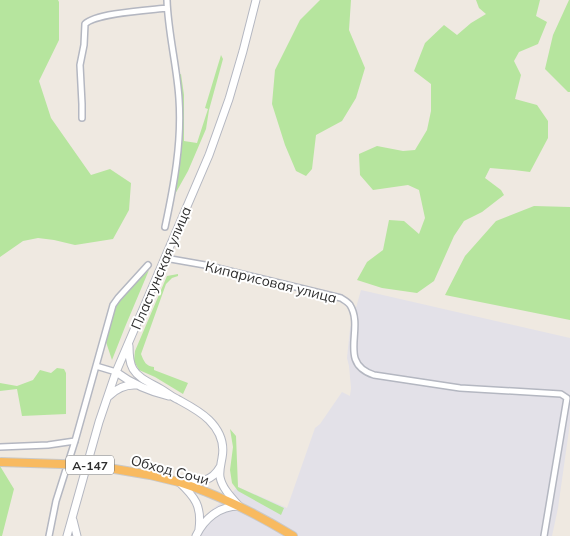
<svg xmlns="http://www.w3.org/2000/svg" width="570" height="536" font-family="Mulish,sans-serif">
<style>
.industrial{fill:#e3e1e8}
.green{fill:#b6e59e}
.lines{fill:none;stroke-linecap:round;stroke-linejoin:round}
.minor-casing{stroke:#b4b7c1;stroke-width:8}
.secondary-casing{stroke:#b4b7c1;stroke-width:9}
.trunk-casing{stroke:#c9c9c9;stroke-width:10}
.minor{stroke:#fff;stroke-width:5}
.secondary{stroke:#fff;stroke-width:7}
.trunk{stroke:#f8ba60;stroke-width:8}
.trunk-bridge-casing{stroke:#c9c9c9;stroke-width:10;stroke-linecap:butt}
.trunk-bridge{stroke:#f8ba60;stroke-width:8}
.labels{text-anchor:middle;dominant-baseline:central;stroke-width:4;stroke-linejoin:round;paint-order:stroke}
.shield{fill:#fff;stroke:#6d6d6d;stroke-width:1}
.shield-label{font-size:12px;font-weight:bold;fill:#2e2e2e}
.street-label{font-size:14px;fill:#2e2e2e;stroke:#fff}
</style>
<rect width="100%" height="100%" fill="#efe9e1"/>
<path class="industrial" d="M361,290L570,338V423L558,508L552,536H193L206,515L238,487L287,508L315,428L320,424L342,392L350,396L351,388L349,366L347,358L350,329Z"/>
<path class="green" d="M0,0H58L59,2V40L39,81L51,118L91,175L110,169L131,183L129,210L113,239L75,245L54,240L38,238L23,241L0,257Z
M320,0H351L349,30L365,68L356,98L342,121L316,135L312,169L306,176L296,171L285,145L272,104L275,70L300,20Z
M476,0H540L536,16L547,22L538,44L519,52L514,61L521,75L515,99L537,105L548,121V138L530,172L514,170L490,168L485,178L501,190L504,195L482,212L464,221L454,236L434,281L417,293L382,288L357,280L367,262L383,250L389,220L404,221L419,234L425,218L419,190L408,185L373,190L360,175L359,154L377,146L403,151L415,150L427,130L431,111V84L414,71L425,43L444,25L457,35L471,23L486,14L479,8Z
M569,0H570V92H568L545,69L553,35Z
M221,55L223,59L209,110L206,129L188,171L174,196L180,155L178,75L181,74L184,95V141L197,143L208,109L205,108Z
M534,206L570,207V320L445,295L465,256L496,221Z
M149,270L125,327L112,360L105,339L115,305L121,297Z
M178,274V276L172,278L166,284L141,354C144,362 146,366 154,367V370L188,383L183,394L155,377L139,370L134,361L135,351L167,276Z
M57,368L64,369L66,373V414L22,416L17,389L0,391V383L17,386L33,380L40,370L51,373Z
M230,429L236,436L238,487L284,508L281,515L238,491L232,483L230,470L233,447Z
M0,466L14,489L2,536H0Z"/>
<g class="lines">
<defs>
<path id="minor" d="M82,118V104L80,65L84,45L85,24C95,13 150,10 167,8
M165,227C174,185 182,142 179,99C177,66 168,33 167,0
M165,258L205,265L341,298C344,300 348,302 350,305C365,329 337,363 374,375L460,388L561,394L567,398L544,536
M96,366L116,372
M0,447L48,445L75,441
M49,536L56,501L75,441L113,305L118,298L148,265"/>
<path id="secondary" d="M129,346C129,354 129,362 133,369C139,379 151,383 161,389C166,392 171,396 177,399C188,405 200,411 209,420C219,430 225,443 222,458C221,464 219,471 220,477C222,488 231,497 239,506
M116,372C131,383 151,392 169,396
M109,396C117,388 125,384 137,385
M179,482C195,497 202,506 199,529
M182,482C198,482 211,483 220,467
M73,520L77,536
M67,536L99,422L116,372L209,155L229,99L243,51L256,0
M196,536C204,519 219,506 239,506"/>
<path id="trunk" d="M179,482C219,495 257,514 293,536"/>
</defs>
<use href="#minor" class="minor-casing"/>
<use href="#secondary" class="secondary-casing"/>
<use href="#trunk" class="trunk-casing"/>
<use href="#minor" class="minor"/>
<use href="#secondary" class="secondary"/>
<use href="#trunk" class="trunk"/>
<defs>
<path id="trunk-bridge" d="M0,462L91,465L150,475L179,482"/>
</defs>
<use href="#trunk-bridge" class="trunk-bridge-casing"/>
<use href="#trunk-bridge" class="trunk-bridge"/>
</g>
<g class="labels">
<rect class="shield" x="66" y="455.5" width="48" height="19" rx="4"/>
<g class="shield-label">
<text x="90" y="465">А-147</text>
</g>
<g class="street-label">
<text transform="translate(161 268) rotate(-67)">Пластунская улица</text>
<text transform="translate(271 282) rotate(14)">Кипарисовая улица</text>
<text transform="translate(170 470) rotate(15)">Обход Сочи</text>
</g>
</g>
</svg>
